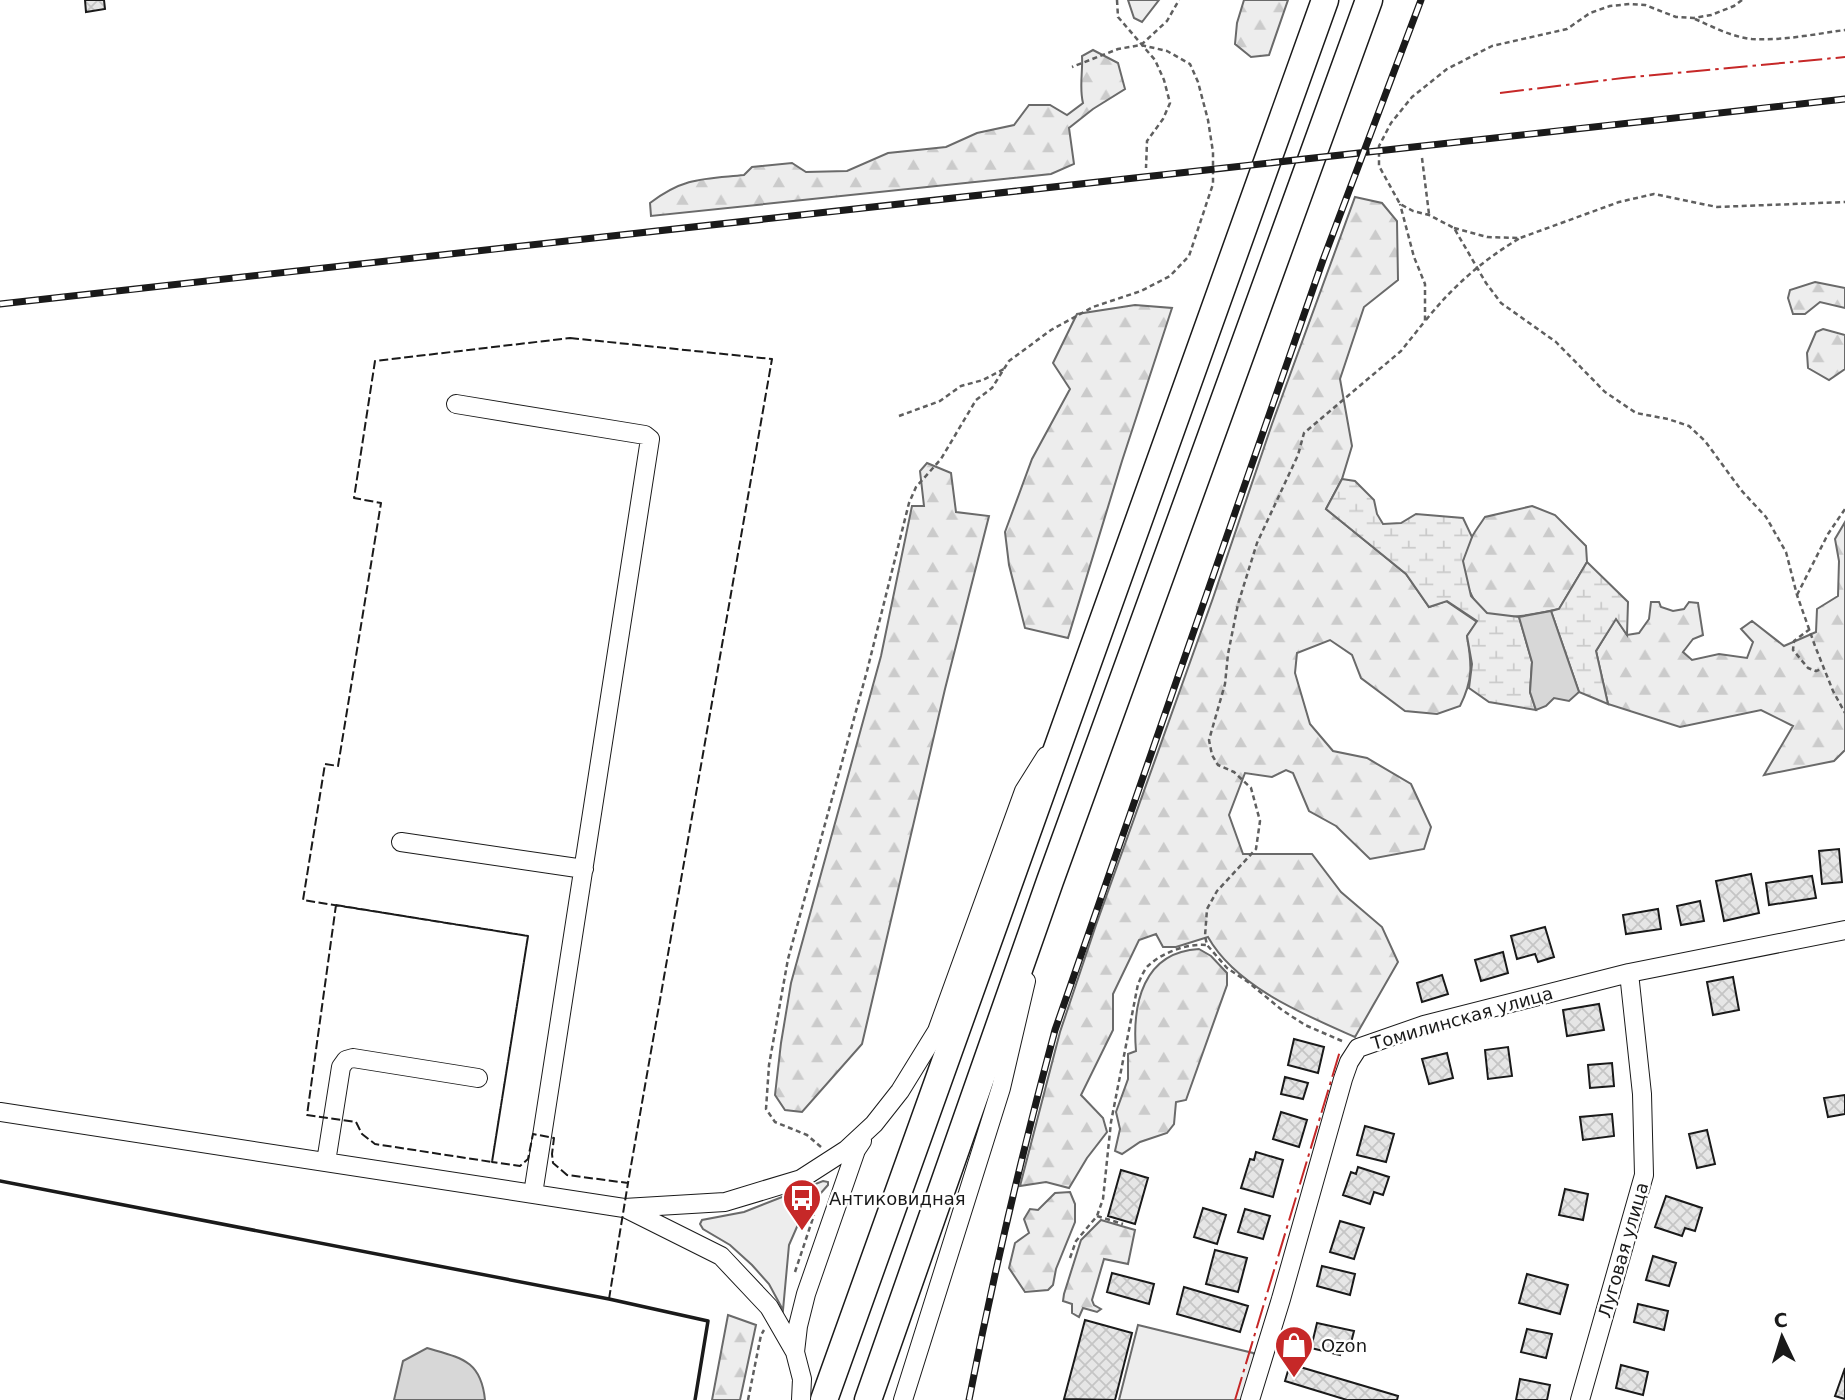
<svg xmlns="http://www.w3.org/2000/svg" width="1845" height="1400" font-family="'DejaVu Sans',sans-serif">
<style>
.built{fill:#ededed;stroke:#6a6a6a;stroke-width:2}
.forest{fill:url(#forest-firs);stroke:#6a6a6a;stroke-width:2}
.wetland{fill:url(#wetland-marsh);stroke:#6a6a6a;stroke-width:2}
.water{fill:#d7d7d7;stroke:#6a6a6a;stroke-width:2}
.building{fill:url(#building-cross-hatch);stroke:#1a1a1a;stroke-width:2}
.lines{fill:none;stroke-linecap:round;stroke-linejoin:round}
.minor-casing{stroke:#1a1a1a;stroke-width:20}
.highway-casing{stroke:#1a1a1a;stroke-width:29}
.path{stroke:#5f5f5f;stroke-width:2.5;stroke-dasharray:5 3.5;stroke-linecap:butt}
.minor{stroke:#fff;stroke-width:18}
.highway{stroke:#fff;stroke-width:26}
.rail-casing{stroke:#1a1a1a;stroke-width:7}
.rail{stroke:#fff;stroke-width:4.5;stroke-dasharray:13;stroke-linecap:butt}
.fence{stroke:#1a1a1a;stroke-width:2;stroke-dasharray:9 3.5;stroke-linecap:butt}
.wall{stroke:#1a1a1a;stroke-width:3.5}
.power{stroke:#c62828;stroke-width:2;stroke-dasharray:24 5 3.5 5;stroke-linecap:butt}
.labels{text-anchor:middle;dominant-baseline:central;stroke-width:5;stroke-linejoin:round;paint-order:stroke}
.street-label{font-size:18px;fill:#1a1a1a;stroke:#fff}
.poi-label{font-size:18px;fill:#1a1a1a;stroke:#fff;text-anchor:start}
</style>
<defs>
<pattern id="forest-firs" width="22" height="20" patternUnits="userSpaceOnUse" patternTransform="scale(1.75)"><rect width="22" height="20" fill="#ededed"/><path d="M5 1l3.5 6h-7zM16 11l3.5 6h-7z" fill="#cbcbcb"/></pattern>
<pattern id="wetland-marsh" width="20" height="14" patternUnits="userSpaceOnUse" patternTransform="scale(1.75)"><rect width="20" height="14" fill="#ededed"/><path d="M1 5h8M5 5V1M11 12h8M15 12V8" fill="none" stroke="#cbcbcb"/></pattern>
<pattern id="building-cross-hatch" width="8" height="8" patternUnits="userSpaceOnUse" patternTransform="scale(1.75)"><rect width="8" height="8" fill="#e6e6e6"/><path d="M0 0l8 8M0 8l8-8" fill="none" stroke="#c5c5c5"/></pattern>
</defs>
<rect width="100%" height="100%" fill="#fff"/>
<path class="built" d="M823,1181L828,1182V1185L803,1213L789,1245L783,1310L769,1284L752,1265L730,1245L703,1229L700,1224L702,1220L744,1212Z
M1138,1325L1253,1353L1257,1357L1243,1400H1119Z"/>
<path class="forest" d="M1128,0H1159L1142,22L1134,18Z
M1244,0H1288L1269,55L1251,57L1235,44L1237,23Z
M1093,50L1118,63L1125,89L1093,109L1069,128L1074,164L1051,174L651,216L650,203C684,177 704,179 744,175L752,167L792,163L806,172L847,171L888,153L946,147L977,133L1014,125L1029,105H1050L1067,115L1083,103C1079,87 1083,73 1082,56Z
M1355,197L1382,203L1397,221L1398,280L1364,307L1340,379L1352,446L1342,479L1326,509L1406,574L1429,607L1446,601L1477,622L1467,636C1472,665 1473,680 1460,706L1437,714L1405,711L1361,678L1352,655L1330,640L1297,653L1295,673L1310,724L1333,751L1367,758L1411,784L1431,827L1424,849L1370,859L1336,826L1309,811L1293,773L1286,770L1272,777L1245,773L1229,815L1243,854H1312L1341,892L1382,927L1398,962L1355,1037C1305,1015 1236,987 1208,937L1176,947H1163L1156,934L1139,940L1113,994V1030L1081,1095L1103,1118L1107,1132L1087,1158L1069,1188L1046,1182L1020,1186L1060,1032L1096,925L1213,598L1272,424Z
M1815,282L1845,288V308L1820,302L1805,314H1793L1788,298L1790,290Z
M1135,305L1172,308L1122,461L1068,638L1025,628L1009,565L1005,532L1032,459L1070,389L1053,363L1077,314Z
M1823,329L1845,335V369L1829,380L1808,368L1807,353L1816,332Z
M927,463L951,473L956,512L989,516L945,689L862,1044L802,1112L785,1110L775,1095L781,1043L791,983L881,656L912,506H924L920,471Z
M1532,506L1555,515L1586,546L1587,562L1559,609C1540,613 1506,621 1488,614C1473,607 1462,577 1463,561C1464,546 1476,530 1485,517Z
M1845,522V750L1834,761L1764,775L1793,726L1761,710L1680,727L1608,704L1596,651L1616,618L1627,635L1639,633L1649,619L1651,602H1659L1661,607L1673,611L1684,609L1689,602L1698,603L1703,635L1693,639L1683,652L1692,660L1719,654L1747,658L1753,642L1741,629L1752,621L1784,646L1816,632L1817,609L1838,596L1839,561L1835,539Z
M1199,949L1211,956L1227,973V985L1186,1100L1176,1102L1174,1124L1167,1133L1140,1142L1122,1154L1115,1151L1120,1129L1116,1112L1128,1079V1054L1136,1051C1132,1004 1143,952 1199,949Z
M1070,1192L1075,1204V1222L1056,1269L1053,1285L1048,1290L1025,1292L1009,1268L1015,1243L1029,1233L1024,1219L1030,1209L1038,1210L1055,1193Z
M1101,1220L1135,1230L1128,1264L1104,1259L1092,1300L1094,1305L1101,1309L1097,1312L1083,1308L1079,1317L1072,1313V1304L1063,1301L1064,1294L1081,1240Z
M728,1315L756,1325L740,1400H712Z"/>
<path class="wetland" d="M1342,479L1355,481L1374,500L1377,514L1383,524L1401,523L1416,514L1463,518L1472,537L1463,561L1471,596L1487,613L1519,617L1532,662L1530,692L1536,710L1489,702L1469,688L1472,664L1467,636L1477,621L1447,601L1429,607L1406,574L1326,509Z
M1587,562L1628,602L1627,635L1616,619L1596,651L1608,704L1579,692L1551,611L1559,609Z"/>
<path class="water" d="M1551,611L1579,692L1569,701L1554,698L1546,706L1536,710L1530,692L1532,662L1519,617Z
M427,1348C461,1358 481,1360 485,1400H394L403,1361Z"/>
<path class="building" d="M85,0H104L105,9L86,12Z
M1839,849L1842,882L1822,884L1819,851Z
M1751,874L1759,913L1724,921L1716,881Z
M1812,876L1816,898L1769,905L1766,883Z
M1700,901L1704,921L1681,925L1677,906Z
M1658,909L1661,929L1626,934L1623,915Z
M1545,927L1554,957L1538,962L1535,954L1517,959L1511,936Z
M1503,952L1508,973L1481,981L1475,960Z
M1442,975L1448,994L1422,1002L1417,983Z
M1733,977L1739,1010L1713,1015L1707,982Z
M1599,1004L1604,1030L1567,1036L1563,1010Z
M1294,1039L1324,1047L1318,1073L1288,1065Z
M1508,1047L1512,1076L1488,1079L1485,1050Z
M1447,1053L1453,1078L1429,1084L1422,1059Z
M1612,1063L1614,1086L1590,1088L1588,1065Z
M1285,1077L1308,1083L1303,1099L1281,1094Z
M1845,1095V1114L1828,1117L1824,1098Z
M1281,1112L1307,1120L1299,1147L1273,1139Z
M1612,1114L1614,1136L1583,1140L1580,1117Z
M1365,1126L1394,1134L1386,1162L1357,1155Z
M1707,1130L1715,1164L1697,1168L1689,1134Z
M1256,1152L1283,1160L1273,1197L1241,1188L1250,1159L1254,1160Z
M1358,1167L1389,1177L1383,1195L1374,1192L1370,1204L1343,1195L1351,1172L1356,1174Z
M1121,1170L1148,1178L1135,1224L1108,1216Z
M1565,1189L1588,1194L1583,1220L1559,1215Z
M1666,1196L1702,1208L1695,1231L1685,1228L1682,1236L1655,1227Z
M1203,1208L1226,1215L1217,1244L1194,1237Z
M1245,1209L1270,1216L1263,1239L1238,1232Z
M1340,1221L1364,1228L1354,1259L1330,1252Z
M1215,1250L1247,1258L1238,1292L1206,1284Z
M1653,1256L1676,1263L1669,1286L1646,1280Z
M1322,1266L1355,1274L1350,1295L1317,1286Z
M1112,1273L1154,1284L1149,1304L1107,1292Z
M1527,1274L1568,1285L1560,1314L1519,1303Z
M1184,1287L1248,1306L1240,1332L1177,1314Z
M1638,1304L1668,1311L1664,1330L1634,1322Z
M1085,1320L1132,1333L1115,1400L1064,1399Z
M1317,1323L1354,1331L1349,1351L1341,1349L1340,1355L1311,1348Z
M1527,1329L1552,1334L1546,1358L1521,1352Z
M1290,1364L1398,1396L1397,1400H1347L1285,1381Z
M1621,1365L1648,1372L1643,1395L1616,1388Z
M1845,1368V1399L1835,1396Z
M1520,1379L1550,1385L1547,1400H1516Z"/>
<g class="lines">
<defs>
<path id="minor" d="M456,404L645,435L650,439L533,1194
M401,842L584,869
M0,1112L624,1208L725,1202L801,1179L846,1150L874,1124L900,1091L937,1031L1024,791L1046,756
M326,1162L341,1067L346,1060L353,1058L478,1078
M627,1209L721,1256L769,1307L795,1352L802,1379L801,1400
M795,1352L798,1326L806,1294L856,1150L862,1141
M903,1400L1001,1088L1026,981
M1250,1400L1281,1299L1343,1079L1349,1062L1358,1048L1424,1025L1629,973L1845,930
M1580,1400L1644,1175L1642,1094L1629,973"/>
<path id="highway" d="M824,1400L1325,0
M868,1400L1050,881L1369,0"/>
</defs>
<use href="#minor" class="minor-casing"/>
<use href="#highway" class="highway-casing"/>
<path class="path" d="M1117,0L1118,17L1155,60L1164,80L1170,103L1163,119L1147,141L1146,168
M1742,0L1734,6L1711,15L1694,18L1676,17L1645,5L1630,4L1610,6L1590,13L1567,29L1492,46L1447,69L1412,97L1391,123L1379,146V166L1400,204L1413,211L1429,215L1454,228L1486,283L1501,303L1556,342L1605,392L1636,413L1668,419L1689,426L1705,441L1741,490L1766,517L1786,552L1797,595L1815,646L1833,691L1845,713
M1695,19C1713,27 1732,37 1752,39C1782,41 1815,34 1845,30
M1141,45L1167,21L1179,0
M1422,158L1429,214
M1454,228L1487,237L1520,238L1619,202L1654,194L1717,207L1845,202
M1426,320C1453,286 1483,260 1520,238
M899,416L940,401L961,386L983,380L1004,369
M1797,595L1828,534L1845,509
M1810,629L1794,641L1793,650L1808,668L1816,671L1825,668
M1342,1041L1305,1025L1282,1010L1248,982L1227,968L1207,945L1205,936L1207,909L1217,891L1256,849L1260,821L1251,788L1234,772L1218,765L1212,755L1209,740L1225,684L1228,654L1238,604L1257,543L1298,455L1304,433L1401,351L1425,321V284L1414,257L1400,204
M821,1147L807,1135L775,1122L766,1109L769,1065L788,959L867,671L909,503L916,487L941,459L976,400L992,388L1009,361L1051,330L1093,307L1141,291L1170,276L1189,256L1213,184V152L1208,120L1198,82L1190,64L1167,51L1141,45L1118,49L1072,67
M1097,1216L1123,1224
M1070,1258L1076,1241L1097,1216L1103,1199L1111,1122L1138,984C1141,978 1144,969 1149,965C1163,952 1189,943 1207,945
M795,1272L814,1215
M748,1400L761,1335L764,1330"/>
<use href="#minor" class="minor"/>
<use href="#highway" class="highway"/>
<defs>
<path id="rail" d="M0,304L1845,99
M969,1400C993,1276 1022,1153 1055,1030L1323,260L1421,0"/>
</defs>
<use href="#rail" class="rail-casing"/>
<use href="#rail" class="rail"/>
<path class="fence" d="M570,338L772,359L628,1183L567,1175L553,1163L552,1154L554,1138L533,1134L528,1159L520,1166L492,1162L528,936L303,900L325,764L338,766L381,503L354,498L375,361Z
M336,905L528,936L492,1162L375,1144L362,1134L356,1122L307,1115Z
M609,1299L628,1183"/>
<path class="wall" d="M0,1181L609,1299L708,1321L695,1400"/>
<path class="power" d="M1500,93L1623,78L1845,57
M1235,1400L1340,1051"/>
</g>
<defs>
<symbol id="bus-pin" viewBox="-11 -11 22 30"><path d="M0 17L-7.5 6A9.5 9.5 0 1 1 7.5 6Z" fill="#c62828" stroke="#fff"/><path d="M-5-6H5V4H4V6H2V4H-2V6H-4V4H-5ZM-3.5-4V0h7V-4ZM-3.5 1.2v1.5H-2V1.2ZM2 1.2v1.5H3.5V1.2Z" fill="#fff"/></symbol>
<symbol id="shop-pin" viewBox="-11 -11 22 30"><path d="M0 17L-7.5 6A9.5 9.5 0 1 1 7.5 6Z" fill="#c62828" stroke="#fff"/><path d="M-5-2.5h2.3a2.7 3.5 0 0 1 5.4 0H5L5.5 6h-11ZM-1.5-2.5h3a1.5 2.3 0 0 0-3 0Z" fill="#fff"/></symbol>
</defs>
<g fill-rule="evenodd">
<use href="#bus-pin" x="780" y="1176" width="44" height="60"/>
<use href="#shop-pin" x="1272" y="1323" width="44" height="60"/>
</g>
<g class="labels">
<g class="street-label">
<text transform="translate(1462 1018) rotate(-16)">Томилинская улица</text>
<text transform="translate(1623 1250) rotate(-74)">Луговая улица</text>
</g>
<g class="poi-label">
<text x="829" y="1198">Антиковидная</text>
<text x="1321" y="1345">Ozon</text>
</g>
</g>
<g transform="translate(1782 1337) rotate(356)" stroke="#ffffff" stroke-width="5" paint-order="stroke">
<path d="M0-5L12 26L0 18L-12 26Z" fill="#1a1a1a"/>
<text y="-10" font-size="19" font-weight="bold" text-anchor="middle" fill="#1a1a1a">С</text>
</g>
</svg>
